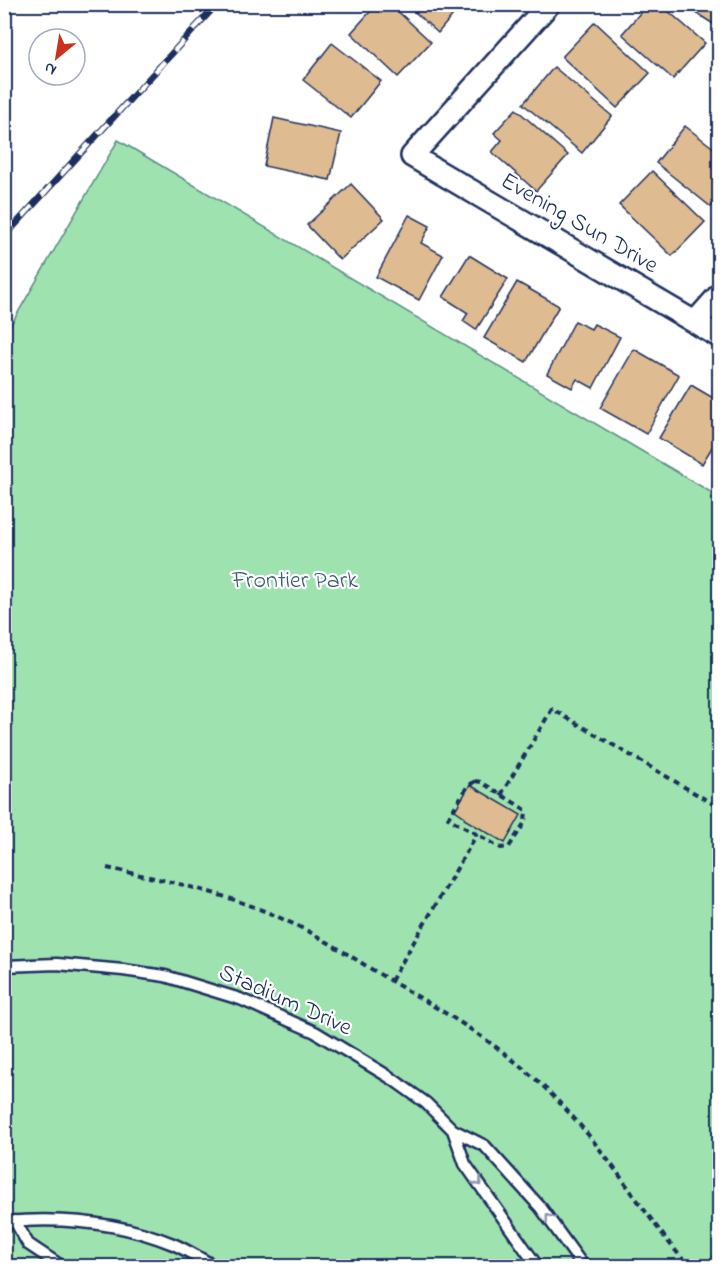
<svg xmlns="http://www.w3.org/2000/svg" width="724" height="1271" font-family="'Indie Flower',sans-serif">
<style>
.park{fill:#9ee3af;stroke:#5c8986;stroke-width:1.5}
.building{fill:#debb90;stroke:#1b2f5e;stroke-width:1.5}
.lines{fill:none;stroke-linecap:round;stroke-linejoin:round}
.lane-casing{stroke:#1b2f5e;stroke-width:15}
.street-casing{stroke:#1b2f5e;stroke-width:26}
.path{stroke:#1b2f5e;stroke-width:4;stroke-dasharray:6 4.5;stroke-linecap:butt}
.lane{stroke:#fff;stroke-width:10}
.street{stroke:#fff;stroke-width:21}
.rail-casing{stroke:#1b2f5e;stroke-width:7}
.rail{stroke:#fff;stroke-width:4.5;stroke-dasharray:14;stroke-linecap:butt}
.oneway{stroke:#8d97ae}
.labels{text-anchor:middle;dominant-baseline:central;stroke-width:4.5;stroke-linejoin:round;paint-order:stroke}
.street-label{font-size:24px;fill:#1b2f5e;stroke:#fff}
.park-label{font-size:24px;fill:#3c5c72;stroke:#fff}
</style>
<rect width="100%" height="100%" fill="#fff"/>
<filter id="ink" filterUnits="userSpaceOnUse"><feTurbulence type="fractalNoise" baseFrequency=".0167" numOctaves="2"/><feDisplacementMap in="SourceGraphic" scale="12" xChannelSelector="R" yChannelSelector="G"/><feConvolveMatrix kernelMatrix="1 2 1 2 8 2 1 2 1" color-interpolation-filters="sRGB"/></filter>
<g filter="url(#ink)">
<path class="park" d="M118,140L719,497V1266H5V335Z"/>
<path class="building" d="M377,4H390L431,42L398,77L351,33Z
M406,4H462L438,33Z
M648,4H660L705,43L673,79L622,34Z
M682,4H720V25L718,27Z
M595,22L650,73L617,108L562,57Z
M332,43L381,81L351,118L303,80Z
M554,67L612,116L582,153L523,104Z
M516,109L568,155L536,191L492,152L502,140L494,133Z
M274,118L341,133L330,180L264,166Z
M685,126L720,153V197L711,207L656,163Z
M652,171L705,222L672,256L619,205Z
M351,184L384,219L340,260L307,225Z
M409,215L430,226L421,243L443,255L419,300L376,277Z
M469,255L508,279L476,330L463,321L468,313L443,297Z
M517,282L559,306L526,362L484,338Z
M575,321L591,329L594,324L620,337L593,388L577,379L572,388L547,374Z
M634,349L679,375L646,434L600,408Z
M691,385L720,402V434L702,464L659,438Z
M470,785L521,815L505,843L464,819L465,817L455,810Z"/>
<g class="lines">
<defs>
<path id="lane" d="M4,966L57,964L123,970L165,976L240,999L315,1032L391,1078L426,1103L453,1130L485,1146L541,1208L583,1266
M453,1130L465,1164L537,1266
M15,1221L28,1244L61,1266
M4,1222C62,1217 120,1222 173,1244C187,1250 201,1259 214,1266"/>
<path id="street" d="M549,4L412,156L720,337
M695,322L720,294"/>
</defs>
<use href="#lane" class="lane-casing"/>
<use href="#street" class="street-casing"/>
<path class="path" d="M475,781L481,782L526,810L525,822L509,847L501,848L448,818L467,787Z
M501,795L552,709L720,808
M107,868C170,881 231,894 289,922C325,938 357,961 391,981C448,1014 503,1046 550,1093C568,1111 586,1131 601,1151C631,1189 656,1230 689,1266
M391,981L477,834
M707,1266L720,1250"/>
<use href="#lane" class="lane"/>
<use href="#street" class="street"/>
<defs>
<path id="rail" d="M4,237L217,4"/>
</defs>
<use href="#rail" class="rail-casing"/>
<use href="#rail" class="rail"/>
</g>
<defs><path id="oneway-chevron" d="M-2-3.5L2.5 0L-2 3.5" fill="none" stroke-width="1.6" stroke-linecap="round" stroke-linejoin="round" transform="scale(1.5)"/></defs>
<g class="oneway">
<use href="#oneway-chevron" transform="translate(478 1182) rotate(55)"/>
<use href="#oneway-chevron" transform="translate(549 1218) rotate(-128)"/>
</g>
</g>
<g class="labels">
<g class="street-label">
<text transform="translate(579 224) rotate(30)">Evening Sun Drive</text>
<text transform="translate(285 1001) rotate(24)">Stadium Drive</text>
</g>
<g class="park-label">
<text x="295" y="581">Frontier Park</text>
</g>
</g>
<rect width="724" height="1271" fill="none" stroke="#fff" stroke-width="24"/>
<rect x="12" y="12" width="700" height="1247" fill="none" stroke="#1b2f5e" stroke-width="2" filter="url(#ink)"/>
<g transform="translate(57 57) rotate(210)"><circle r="28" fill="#ffffff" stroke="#a4acbf" stroke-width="1.5"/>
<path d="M0-4.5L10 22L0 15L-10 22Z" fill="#c8321e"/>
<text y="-9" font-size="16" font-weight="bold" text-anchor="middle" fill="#1b2f5e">N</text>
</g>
</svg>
